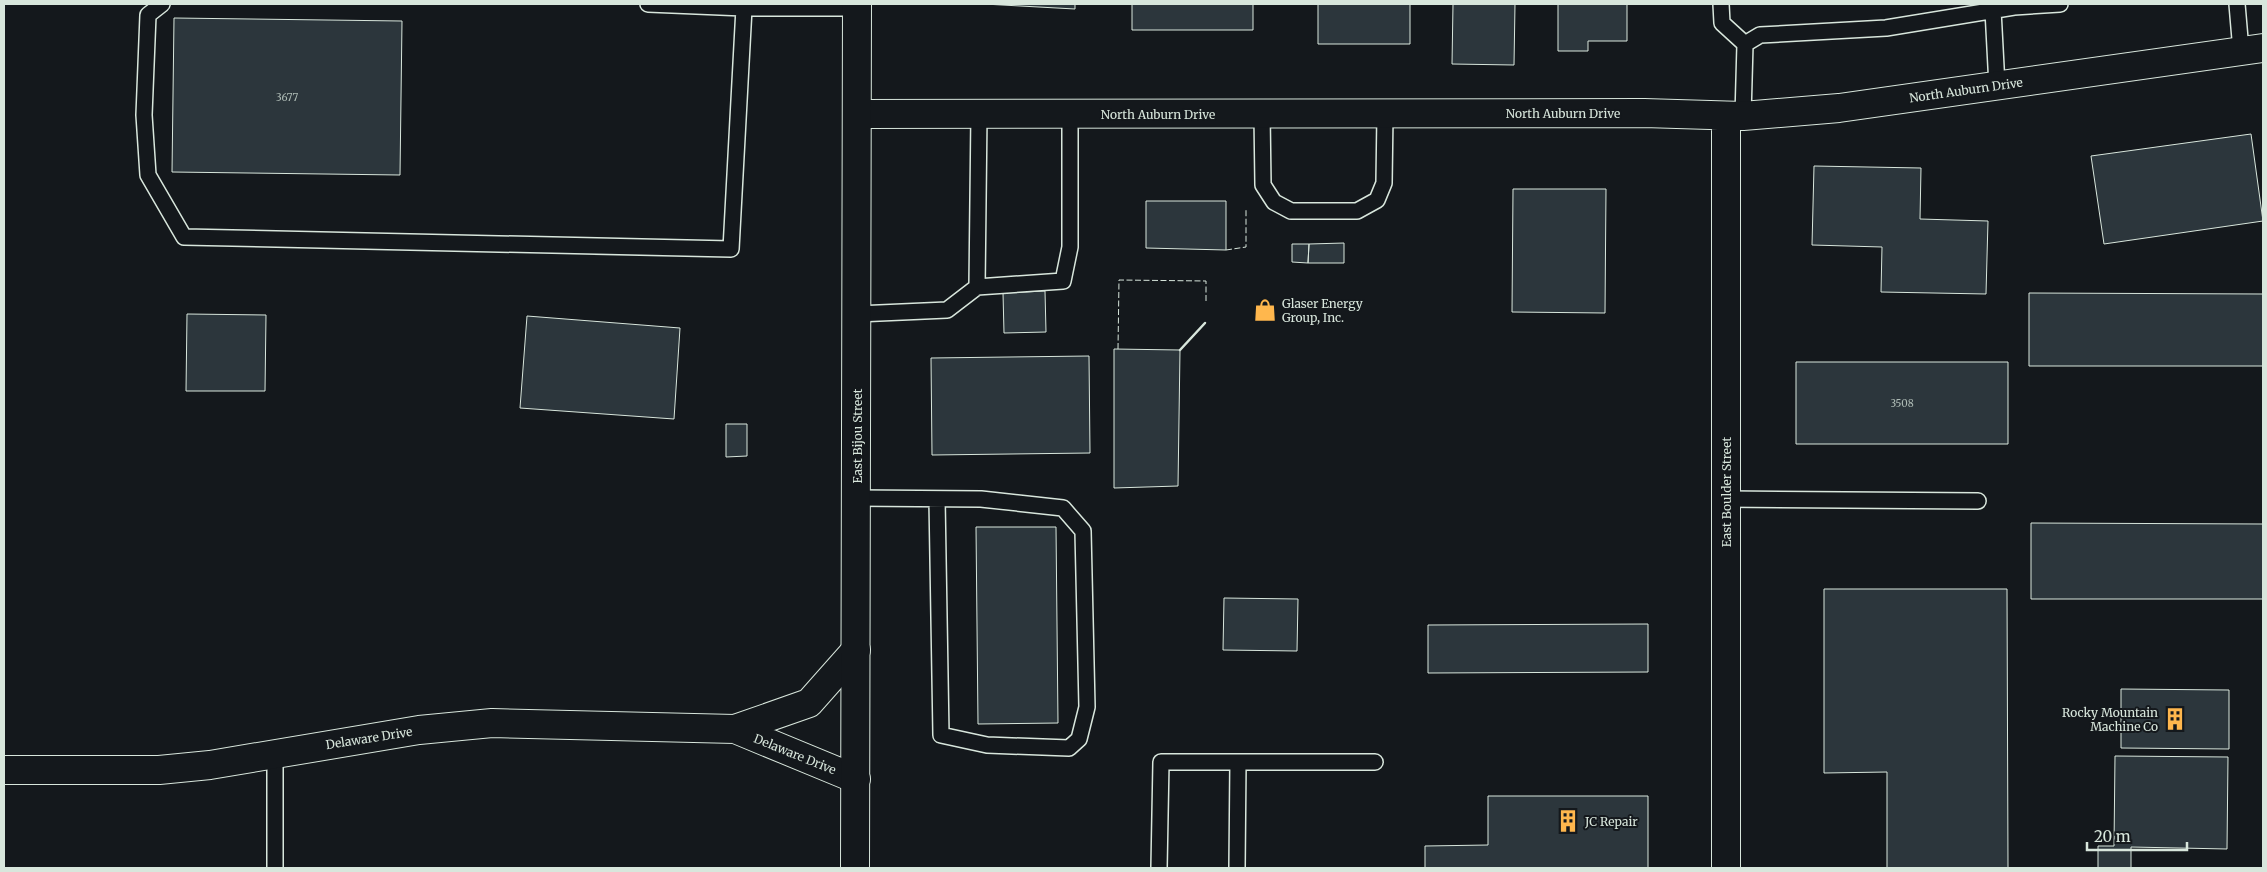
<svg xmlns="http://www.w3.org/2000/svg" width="2267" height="872" font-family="Merriweather,serif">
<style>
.building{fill:#2c363c;stroke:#d8e6dc}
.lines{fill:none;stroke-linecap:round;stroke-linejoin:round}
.lane-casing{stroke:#d8e6dc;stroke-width:18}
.street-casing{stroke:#d8e6dc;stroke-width:30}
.secondary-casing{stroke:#d8e6dc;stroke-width:30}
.lane{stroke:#14181c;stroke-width:15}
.street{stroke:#14181c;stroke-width:28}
.secondary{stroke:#14181c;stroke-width:28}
.fence{stroke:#d8e6dc;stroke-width:1;stroke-dasharray:6 2.5;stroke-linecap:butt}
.wall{stroke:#d8e6dc;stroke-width:2.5}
.labels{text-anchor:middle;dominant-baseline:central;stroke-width:4;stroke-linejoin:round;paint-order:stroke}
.number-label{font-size:10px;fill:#adbab4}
.street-label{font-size:12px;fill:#d8e6dc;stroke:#14181c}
.poi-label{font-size:12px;fill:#d8e6dc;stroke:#14181c;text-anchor:start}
</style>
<rect width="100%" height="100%" fill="#14181c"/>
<path class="building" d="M984,4H1075V9Z
M1132,4H1253V30H1132Z
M1318,4H1410V44H1318Z
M1453,4H1515L1514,65L1452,64Z
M1558,4H1627V41H1588V51H1558Z
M174,18L402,21L400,175L172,172Z
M2251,134L2263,221L2104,244L2091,156Z
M1814,166L1921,168L1920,219L1988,221L1986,294L1881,292L1882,247L1812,245Z
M1513,189H1606L1605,313L1512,312Z
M1146,201H1226V250L1146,248Z
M1344,243V263H1308L1309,244Z
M1292,244H1309L1308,263L1292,262Z
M1045,291L1046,332L1004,333L1003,293Z
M2029,293L2263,294V366H2029Z
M187,314L266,315L265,391H186Z
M527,316L680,328L674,419L520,408Z
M1114,349L1180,350L1178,486L1114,488Z
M1089,356L1090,453L932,455L931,358Z
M1796,362H2008V444H1796Z
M726,424H747V456L726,457Z
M2031,523L2263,524V599H2031Z
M976,527H1056L1058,723L978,724Z
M1824,589H2007L2008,868H1887V772L1824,773Z
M1224,598L1298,599L1297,651L1223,650Z
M1648,624V672L1428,673V625Z
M2121,689L2229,690V749L2121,748Z
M2115,756L2228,757L2227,849L2131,847V868H2098V846H2114Z
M1488,796H1648V868H1425V846L1488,845Z"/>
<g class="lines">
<defs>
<path id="lane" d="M162,4L148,15L144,115L148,175L184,237L731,249L744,8
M648,4L744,8H857
M1721,4L1722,23L1745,44
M2237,4L2241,51
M1993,10L1997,86
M979,114L977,287L1063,281L1070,247V114
M1262,114L1263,185L1274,202L1291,211H1357L1377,200L1384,183L1385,114
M1743,116L1745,44L1760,35L1886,28L2014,7L2060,4
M857,314L947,310L977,287
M856,498L981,499L1063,508L1083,531L1087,707L1079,739L1069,748L987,745L941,735L937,499
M1726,499L1978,501
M275,754V868
M1238,762H1375
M1159,868L1161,762H1238L1237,868"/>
<path id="street" d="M858,114L1644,113L1743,116L1839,108L2263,48
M1726,116V868
M735,729L856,779
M4,770H159L210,765L419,730L492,723L735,729L809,703L856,650"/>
<path id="secondary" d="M855,868L857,4"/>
</defs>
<use href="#lane" class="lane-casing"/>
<use href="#street" class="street-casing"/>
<use href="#secondary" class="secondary-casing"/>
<use href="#lane" class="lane"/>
<use href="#street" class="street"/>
<use href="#secondary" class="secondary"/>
<path class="fence" d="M1226,250L1246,247V209
M1118,349L1119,280L1206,281V302"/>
<path class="wall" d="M1180,350L1205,323"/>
</g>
<defs>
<symbol id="shop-bare" viewBox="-9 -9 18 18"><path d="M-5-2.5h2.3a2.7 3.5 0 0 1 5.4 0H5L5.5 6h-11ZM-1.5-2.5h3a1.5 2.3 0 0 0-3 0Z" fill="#ffb74d" stroke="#14181c" stroke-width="2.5" paint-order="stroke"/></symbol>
<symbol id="building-bare" viewBox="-9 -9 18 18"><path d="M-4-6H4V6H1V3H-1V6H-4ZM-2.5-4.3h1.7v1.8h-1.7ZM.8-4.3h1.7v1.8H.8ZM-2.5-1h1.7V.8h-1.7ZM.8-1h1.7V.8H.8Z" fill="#ffb74d" stroke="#14181c" stroke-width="2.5" paint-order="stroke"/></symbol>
</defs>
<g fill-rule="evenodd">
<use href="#shop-bare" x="1249" y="294" width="32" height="32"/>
<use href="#building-bare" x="2159" y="703" width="32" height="32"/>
<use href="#building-bare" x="1552" y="805" width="32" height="32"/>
</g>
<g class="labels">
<g class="number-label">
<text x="287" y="97">3677</text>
<text x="1902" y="403">3508</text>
</g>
<g class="street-label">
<text transform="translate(1966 90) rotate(-8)">North Auburn Drive</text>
<text x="1563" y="113">North Auburn Drive</text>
<text x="1158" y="114">North Auburn Drive</text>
<text transform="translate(857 436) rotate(-90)">East Bijou Street</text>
<text transform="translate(1726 492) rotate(-90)">East Boulder Street</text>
<text transform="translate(369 738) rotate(-9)">Delaware Drive</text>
<text transform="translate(795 754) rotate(22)">Delaware Drive</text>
</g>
<g class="poi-label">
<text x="1282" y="303">Glaser Energy<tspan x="1282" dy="14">Group, Inc.</tspan></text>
<text x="2158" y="712" text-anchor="end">Rocky Mountain<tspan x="2158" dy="14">Machine Co</tspan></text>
<text x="1585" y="821">JC Repair</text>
</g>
</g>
<rect width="2267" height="872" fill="none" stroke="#d8e6dc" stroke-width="10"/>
<path d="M2087 842v8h100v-8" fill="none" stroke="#d8e6dc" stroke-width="2.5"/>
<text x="2094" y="842" font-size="15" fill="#d8e6dc" stroke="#14181c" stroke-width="4" paint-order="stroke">20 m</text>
</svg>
